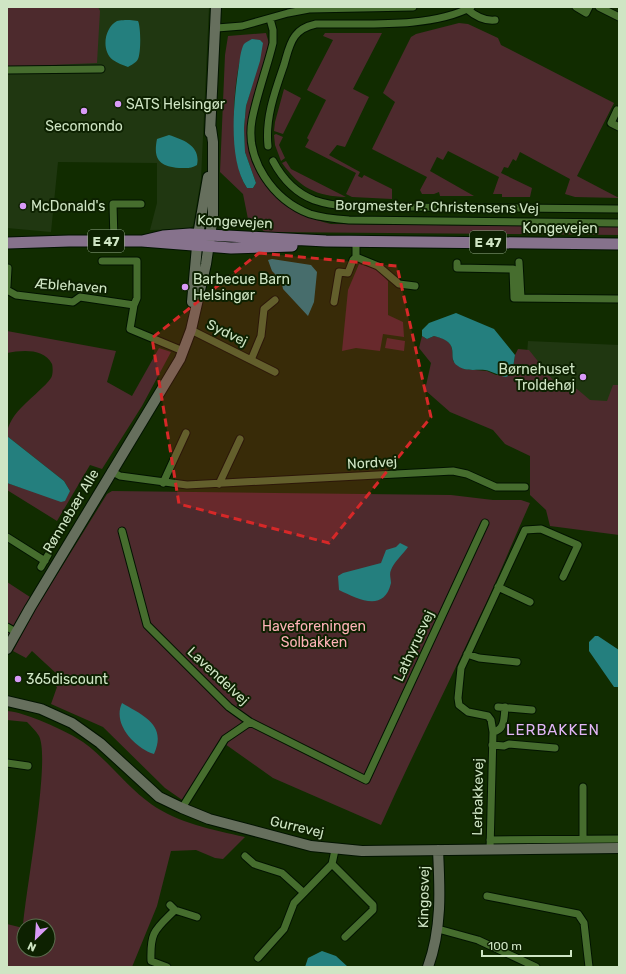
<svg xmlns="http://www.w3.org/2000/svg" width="626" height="974" font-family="Rubik,sans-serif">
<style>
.built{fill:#203711}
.green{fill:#4d2a2d;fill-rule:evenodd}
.water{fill:#247f7e}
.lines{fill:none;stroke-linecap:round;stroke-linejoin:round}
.street-casing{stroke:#021300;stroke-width:9}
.secondary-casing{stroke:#021300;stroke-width:12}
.primary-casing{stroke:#021300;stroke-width:13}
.street{stroke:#466d2e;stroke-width:7}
.secondary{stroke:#666f5d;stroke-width:10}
.primary{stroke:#86728c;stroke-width:11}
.marked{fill:#d62828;fill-opacity:0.2;stroke:#d62828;stroke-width:3;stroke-dasharray:8 5;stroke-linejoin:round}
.poi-dot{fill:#d99af7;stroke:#0d2101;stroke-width:1.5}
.labels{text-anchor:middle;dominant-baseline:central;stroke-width:4;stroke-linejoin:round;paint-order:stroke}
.shield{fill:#0d2101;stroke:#95aa8a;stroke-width:1}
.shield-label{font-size:13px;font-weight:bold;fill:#cfe5c4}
.poi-label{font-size:14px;fill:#cfe5c4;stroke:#0d2101;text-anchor:start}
.street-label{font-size:14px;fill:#cfe5c4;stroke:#0d2101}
.park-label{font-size:14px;fill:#feb2b7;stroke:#0d2101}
.neighbourhood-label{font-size:15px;letter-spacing:1px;fill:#e2b6f6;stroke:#0d2101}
</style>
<rect width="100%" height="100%" fill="#112c00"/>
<path class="built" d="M7,7H209L201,179L193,226L187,229L150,230L157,203V163L58,162L51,232L7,228Z
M528,341L619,345V400L572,408L527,354Z"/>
<path class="green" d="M7,7H98L100,11L97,63L7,67Z
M459,23L468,24L498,38L501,45L614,103L577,176L619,198L575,197L565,194L570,179L520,152L516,161L513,159L508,168L504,167L501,173L532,188L530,197H502V194H493L499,177L448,151L443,160L437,157L430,171L474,196H440L439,192L434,194H422L420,190L427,177L372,149L395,102L383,93L411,37L416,34Z
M266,33C267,37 269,42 269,45C268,61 255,89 251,106C236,167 274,211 331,224L619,227V235L265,232L248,219L243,194L220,172L225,55L228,36ZM245,44L255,74L246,106L244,128L245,152L256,183L253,188H247C228,161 232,74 245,44Z
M325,33H382L353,89L369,97L345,147L337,145L329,155L360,172L358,176L362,178L364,175L392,189V199L352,197L346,194L356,173L305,147L309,140L307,138L326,100L307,90L333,40L323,36Z
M284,89L301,98L283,134L274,131L275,122Z
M276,134L283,137L279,145L285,158L281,161L275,145L274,135Z
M286,161L291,169L346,197C316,196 300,188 282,163Z
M359,264L377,269L388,281V315L403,322L404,337L383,334L380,351L356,348L342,351L348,290Z
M7,331L116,351L107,382L132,396L159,348L171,352L142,406L102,469L90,465L57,521L7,490V483L22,488L70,491L64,481L7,436C7,412 39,395 51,378C53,375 53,368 52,364C44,348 22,350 7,353Z
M422,336L427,339L434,336C451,340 453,344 453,361L464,369L487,371L496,375L512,374L515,355L518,349L529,350L556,384L577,389L590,400L607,401L613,385H619V535L550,526L546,510L530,495V456L505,444L493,430L450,412L425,390L431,363L419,348Z
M387,338L405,341L404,351L385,348Z
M112,491L451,495L493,500H521L530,503C512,543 496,583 477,622C446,690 411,757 381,825L273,778L225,744L188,804L165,788L103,727L51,704L57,687L54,685L58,675L32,651L26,658L13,651L34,612L107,494Z
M7,582L30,597L7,637Z
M7,711C19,712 28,716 39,720C54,726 69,733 83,742C108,760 126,786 151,804C178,823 213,830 245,837L223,859L215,858L196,850L171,851L157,906L132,967H7V924L23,928C25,894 51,759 39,736C36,731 31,726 27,722L7,720ZM24,926H48V950H24Z"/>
<path class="water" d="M130,20L138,21C141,27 141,53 138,59C136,63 131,65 128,67C123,65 117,63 113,60C101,51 104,28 117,21C120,20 126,20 130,20Z
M252,39L260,40L263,43L260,61L246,106L244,128L245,152L256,183L253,188H247C227,159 234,98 239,65C240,58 241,49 244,44C246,42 250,40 252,39Z
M169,135C184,140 201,146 197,165C191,169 186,168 179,168C159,166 153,159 157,139Z
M272,259L311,265L317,272L314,302L308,316L283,289L281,280L272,271L268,260Z
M456,313L494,329L515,355L512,374L506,377C499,376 492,371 485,370C476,369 466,372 458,366C445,358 464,343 434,336L427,339L422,336V330L429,323Z
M7,436L64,481L70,491L65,501L61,502L7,483Z
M400,543L408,547C403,554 394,562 391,570C389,574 391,579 391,583C384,613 358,599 339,590L338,576L343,573L381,563L386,550L396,547Z
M595,636H598L619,650V687H614L589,651V642Z
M122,703C144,716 167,725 154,754C135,748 112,724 122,703Z
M322,951L336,956L348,967H305L308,958Z"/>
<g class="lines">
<defs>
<path id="street" d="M576,7L586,13L589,7
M599,7L619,17
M467,9C475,16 485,21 495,20
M270,19L273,30V43C267,68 257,94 252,120C245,160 273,200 310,214C323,218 336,219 349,220L619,223
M217,28L242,26L288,13L309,9L413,7
M7,70L101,69
M619,111L617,110L611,123L619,127
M268,146C265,118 275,91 284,65C287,55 289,44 295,36C300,29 307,26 316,24C361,23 431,29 471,7
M273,161C282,178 296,193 314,200C343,210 379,206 410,207C480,208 549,208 619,209
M114,241L113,204H141
M356,257L378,266L399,284L415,286
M102,261H137V298L134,305L130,329L183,351
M519,262L521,298
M457,263V268L513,269L514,298L619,299
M7,286L8,268
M7,290L16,295L73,302L80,297L134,305
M334,302L339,272L348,273L353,260L356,257V241
M191,330L275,372
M251,360L261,336L264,309L275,300
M111,471L120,476L187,485L453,471L467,474L496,487H525
M163,483L186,433
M219,484L240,439
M122,531L147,625L229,707L250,722L366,780L485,523
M7,537L45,561
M41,567L48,555
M498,587L530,602
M7,627L16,632
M467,654L479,658L517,662
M498,707L532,710
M493,732C505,730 504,718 505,707
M492,745L504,746L509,744L555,748
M7,763L28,766
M182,808L225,739L250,722
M583,839V787
M490,840L619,839
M490,850L493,732L491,720L488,716L468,712L459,705L458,698L461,668L525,530L541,529L578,545L563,577
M245,856L254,864L282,873L303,892
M332,864L373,905V910L345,937
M487,896L578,914L584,923L589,967
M170,905L175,910L197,917
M438,929L478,940L536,967
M258,958L284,929L294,903L332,864L335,850
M167,967L151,961C150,931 155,930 175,910"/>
<path id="secondary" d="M210,133L216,7
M192,302L198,235L208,177
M7,649L30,608L180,359L191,330L206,264L213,216V142L211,128
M7,701L41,709L72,723L100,743L159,797L182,808L209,819L311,846L362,851L619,848
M428,967C442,928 440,890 438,850"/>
<path id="primary" d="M142,241L163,236L190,234L326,241L619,244
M7,243L69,241H142L231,248L292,246"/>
</defs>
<use href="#street" class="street-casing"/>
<use href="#secondary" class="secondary-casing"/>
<use href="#primary" class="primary-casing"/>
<use href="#street" class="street"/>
<use href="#secondary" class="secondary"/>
<use href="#primary" class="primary"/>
</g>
<path class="marked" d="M259,253L397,266L431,417L329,543L179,504L152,338Z"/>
<g class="poi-dot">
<circle cx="118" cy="104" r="4"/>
<circle cx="84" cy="111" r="4"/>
<circle cx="23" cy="206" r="4"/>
<circle cx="185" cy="287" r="4"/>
<circle cx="583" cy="377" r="4"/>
<circle cx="18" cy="679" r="4"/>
</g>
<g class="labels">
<g class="shield">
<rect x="88" y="230" width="36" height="22" rx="3"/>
<rect x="470" y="231" width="36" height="22" rx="3"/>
</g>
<g class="shield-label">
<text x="106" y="241">E 47</text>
<text x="488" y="242">E 47</text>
</g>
<g class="poi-label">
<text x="126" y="104">SATS Helsingør</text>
<text x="84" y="126" text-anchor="middle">Secomondo</text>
<text x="31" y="206">McDonald's</text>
<text x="193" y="279">Barbecue Barn<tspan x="193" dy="16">Helsingør</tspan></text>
<text x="575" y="369" text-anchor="end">Børnehuset<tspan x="575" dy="16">Troldehøj</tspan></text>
<text x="26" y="679">365discount</text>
</g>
<g class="street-label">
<text transform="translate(437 207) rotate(1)">Borgmester P. Christensens Vej</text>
<text transform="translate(235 222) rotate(3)">Kongevejen</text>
<text x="560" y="228">Kongevejen</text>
<text transform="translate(71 286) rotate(4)">Æblehaven</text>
<text transform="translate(227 333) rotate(26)">Sydvej</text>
<text transform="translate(372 463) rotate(-3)">Nordvej</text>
<text transform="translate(71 511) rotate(-59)">Rønnebær Alle</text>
<text transform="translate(414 646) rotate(-65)">Lathyrusvej</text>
<text transform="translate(218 676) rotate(43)">Lavendelvej</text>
<text transform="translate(478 797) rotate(-89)">Lerbakkevej</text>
<text transform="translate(297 827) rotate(13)">Gurrevej</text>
<text transform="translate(424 897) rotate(-89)">Kingosvej</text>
</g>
<g class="park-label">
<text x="314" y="626">Haveforeningen<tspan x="314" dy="16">Solbakken</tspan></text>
</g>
<g class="neighbourhood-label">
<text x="553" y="730">LERBAKKEN</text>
</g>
</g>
<rect width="626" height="974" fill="none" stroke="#cfe5c4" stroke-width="16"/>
<g transform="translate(36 938) rotate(205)"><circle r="19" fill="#0d2101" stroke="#5b6f4f"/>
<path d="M0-3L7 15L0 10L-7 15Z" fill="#d99af7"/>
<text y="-6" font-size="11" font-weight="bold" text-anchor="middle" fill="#cfe5c4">N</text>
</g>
<path d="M482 950v6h89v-6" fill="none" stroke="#cfe5c4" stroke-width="2"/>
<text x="488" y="950" font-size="12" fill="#cfe5c4" stroke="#0d2101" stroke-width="3" paint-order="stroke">100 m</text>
</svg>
